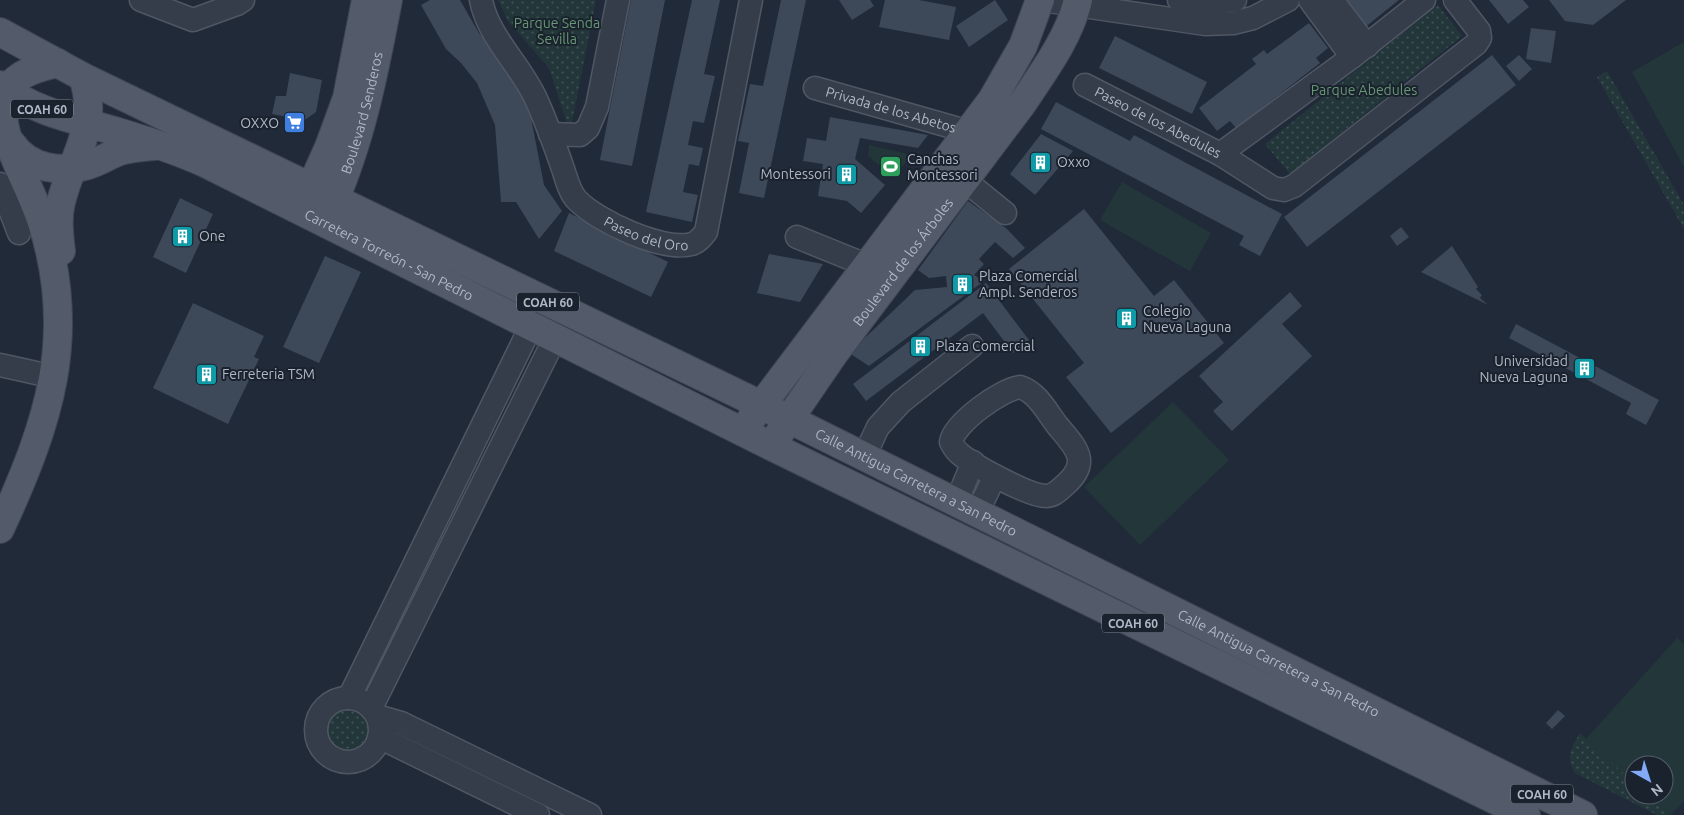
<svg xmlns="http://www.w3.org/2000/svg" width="1684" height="815" font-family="Ubuntu,sans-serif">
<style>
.grass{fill:url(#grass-dots)}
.garden{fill:#23373a}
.building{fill:#3d4859}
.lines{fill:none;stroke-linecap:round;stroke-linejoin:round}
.minor-casing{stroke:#505764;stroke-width:25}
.major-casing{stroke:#3e4653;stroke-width:30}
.minor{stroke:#353d4a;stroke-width:22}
.major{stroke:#535b6a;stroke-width:28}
.labels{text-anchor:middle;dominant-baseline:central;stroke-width:4;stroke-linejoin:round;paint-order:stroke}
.shield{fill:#1a222e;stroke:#838a98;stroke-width:1}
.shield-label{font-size:12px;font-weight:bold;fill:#b0b7c6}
.park-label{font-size:14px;fill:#679774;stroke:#1a222e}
.street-label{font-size:14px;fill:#b0b7c6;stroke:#1a222e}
.poi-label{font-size:14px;fill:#b0b7c6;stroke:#1a222e;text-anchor:start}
</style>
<defs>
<pattern id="grass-dots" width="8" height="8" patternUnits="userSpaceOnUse" patternTransform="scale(1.25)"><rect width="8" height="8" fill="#23373a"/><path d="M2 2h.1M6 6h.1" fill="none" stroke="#405255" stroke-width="1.8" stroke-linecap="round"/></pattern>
</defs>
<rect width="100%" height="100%" fill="#212a39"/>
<path class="grass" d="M498,0H596L570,132L549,68L508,21Z
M1438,5L1462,36L1290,174L1265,144Z
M1607,71L1684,205V229L1597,77Z
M325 730a23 23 0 1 1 46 0a23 23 0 1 1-46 0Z
M1580,733L1634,783V795H1648L1670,815H1657L1575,773C1565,757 1571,748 1580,733Z"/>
<path class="garden" d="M1684,42V167L1632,72Z
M869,145L912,155L893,177L868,156Z
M1122,182L1211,233L1190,271L1100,220Z
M1173,402L1229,460L1140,545L1084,487Z
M1677,638L1684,644V801L1670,815L1648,795H1664V765H1634V783L1586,739Z"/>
<path class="building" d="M430,0H460L479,33L510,68L531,118L544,185L562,211L539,239L516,202H501L495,125L477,83L461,63L446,49L421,5Z
M631,0H665L632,166L600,160Z
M692,0H720L704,74L715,76L704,123L693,121L688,145L703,148L699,166L689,164L683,192L698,195L692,222L646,212Z
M781,0H806L764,198L739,193L749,143L738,141L750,84L763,86Z
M839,0H870L874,6L852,20Z
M885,0H919L956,7L949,40L879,27Z
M995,0L1008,20L969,47L956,26Z
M1342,0H1399L1364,28Z
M1489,0H1523L1529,7L1508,24Z
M1549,0H1626L1593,25L1565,21Z
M1309,23L1328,48L1316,58L1320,63L1236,128L1230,121L1217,131L1199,108L1256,64L1252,59L1264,50L1267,54Z
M1531,28L1556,31L1551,63L1526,59Z
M1115,36L1207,82L1192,114L1099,68Z
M1492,55L1516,85L1307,247L1284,217Z
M1519,55L1532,69L1519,81L1506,66Z
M290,73L322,80L316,112L305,120L272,114L276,96H286Z
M1056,102L1130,141L1134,135L1282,214L1260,256L1239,245L1244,236L1041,129Z
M830,117L928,135L918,148L860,138L855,159L885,185L861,213L847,201L818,196L823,164L803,161L807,138L826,141Z
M1041,134L1073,151L1035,195L1010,174Z
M180,198L213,214L186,273L153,257Z
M968,201L1007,229L1025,248L1013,258L995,242L979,259L984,264L974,275L984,281L869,366L849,353L915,290L947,287L946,276L929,278L918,270Z
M1084,209L1154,296L1174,280L1224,343L1111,433L1066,377L1084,363L1009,269Z
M569,213L668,262L651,297L554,251Z
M1401,227L1409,237L1397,246L1390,236Z
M1452,246L1478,287L1476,289L1482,295L1480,298L1488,305L1421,272Z
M769,254L823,264L800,302L757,293Z
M325,256L361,272L319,363L283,347Z
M986,283L1029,340L1013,353L983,313L866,401L853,384Z
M1290,292L1302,306L1282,324L1312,356L1232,431L1213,411L1223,402L1199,376Z
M193,303L264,336L254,357L259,359L228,424L153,388Z
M1516,324L1659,400L1646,425L1626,414L1631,403L1509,338Z
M1558,710L1565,716L1552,729L1546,723Z"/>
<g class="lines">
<defs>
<g id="minor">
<path d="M141,0L193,20L237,4L243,0"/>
<path id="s1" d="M481,0C488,37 520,64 536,99C546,121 554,143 562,166C566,177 569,192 577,200C597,221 663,252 692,244C698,242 702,237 706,232L751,0"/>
<path d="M1042,0L1205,24L1233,23L1253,18L1288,0"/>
<path d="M1179,0L1211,3L1235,0"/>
<path d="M1310,0L1352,57"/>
<path d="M1332,0L1367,46"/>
<path id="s2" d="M1085,85L1220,154L1273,188L1284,190L1294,186L1476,44L1480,38L1479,31L1455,0"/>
<path id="s3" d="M815,88L966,131"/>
<path d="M550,134L580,135L588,128L597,107L618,0"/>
<path d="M1220,154L1352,57L1424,0"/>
<path d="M951,169L1005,213"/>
<path d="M0,184L19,233"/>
<path d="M797,237L866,265"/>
<path d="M0,365L54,377"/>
<path d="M1020,387C1037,392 1047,412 1057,425C1075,447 1092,461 1065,485C1059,490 1054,496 1046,496C1029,496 974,466 960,454C956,451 953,446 951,442C954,423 1002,389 1020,387Z"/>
<path d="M864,457L878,427L901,402L972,346"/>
<path d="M956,503L973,462"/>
<path d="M977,513L995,476"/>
<path d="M349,698L531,326"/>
<circle cx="348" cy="730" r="32"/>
<path d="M371,708L555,338"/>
<path d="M377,716L401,723L590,815"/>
<path d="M379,737L538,815"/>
</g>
<g id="major">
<path id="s4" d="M0,32L83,77L761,405L1583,815"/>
<path id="s5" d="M0,85C33,112 78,120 118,132C148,141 176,150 205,163L771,446L1526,815"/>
<path d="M12,144C29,169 61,173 88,165C99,162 109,155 120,151C131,148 143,147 154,146"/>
<path d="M303,205L329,147L347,98L366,0"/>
<path id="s6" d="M328,215C360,146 374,74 388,0"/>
<path d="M61,251C59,234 57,218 61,202C72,156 100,127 83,77"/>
<path d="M751,419L992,100L1023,46L1040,0"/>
<path id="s7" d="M779,434L833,355L1022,104C1043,72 1069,38 1078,0"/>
<path d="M0,529C49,423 79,335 41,219C30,185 0,140 3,105C6,76 34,68 58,63"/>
</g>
</defs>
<use href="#minor" class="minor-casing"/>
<use href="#major" class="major-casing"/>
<use href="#minor" class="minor"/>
<use href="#major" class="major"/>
</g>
<defs>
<symbol id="supermarket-square" viewBox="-11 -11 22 22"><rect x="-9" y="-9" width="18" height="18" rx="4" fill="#3f7fe0" stroke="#1a222e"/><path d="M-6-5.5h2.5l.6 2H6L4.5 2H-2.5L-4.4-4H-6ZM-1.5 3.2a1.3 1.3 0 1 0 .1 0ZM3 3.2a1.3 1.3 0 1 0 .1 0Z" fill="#fff"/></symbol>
<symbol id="building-square" viewBox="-11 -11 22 22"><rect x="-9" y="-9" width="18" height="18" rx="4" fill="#0f9aa8" stroke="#1a222e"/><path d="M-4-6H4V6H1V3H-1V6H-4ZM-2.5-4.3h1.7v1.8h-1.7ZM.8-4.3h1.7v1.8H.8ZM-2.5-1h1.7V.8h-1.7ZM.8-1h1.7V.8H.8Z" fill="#fff"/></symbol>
<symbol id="stadium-square" viewBox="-11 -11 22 22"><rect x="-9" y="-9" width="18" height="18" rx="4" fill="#2e9e5b" stroke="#1a222e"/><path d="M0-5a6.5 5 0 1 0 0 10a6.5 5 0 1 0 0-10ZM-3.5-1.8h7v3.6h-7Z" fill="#fff"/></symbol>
</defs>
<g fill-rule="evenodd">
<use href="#supermarket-square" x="282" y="110" width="25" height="25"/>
<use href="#building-square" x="1028" y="150" width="25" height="25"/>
<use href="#stadium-square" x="878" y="154" width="25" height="25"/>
<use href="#building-square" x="834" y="162" width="25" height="25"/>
<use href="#building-square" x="170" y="224" width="25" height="25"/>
<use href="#building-square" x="950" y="272" width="25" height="25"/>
<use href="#building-square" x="1114" y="306" width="25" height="25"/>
<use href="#building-square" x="908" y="334" width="25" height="25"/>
<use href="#building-square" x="1572" y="356" width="25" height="25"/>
<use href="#building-square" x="194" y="362" width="25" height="25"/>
</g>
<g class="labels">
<g class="shield">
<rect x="11" y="99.5" width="62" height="19" rx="4"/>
<rect x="517" y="292.5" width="62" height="19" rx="4"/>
<rect x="1102" y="613.5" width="62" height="19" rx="4"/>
<rect x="1511" y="784.5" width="62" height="19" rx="4"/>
</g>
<g class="shield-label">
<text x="42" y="109">COAH 60</text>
<text x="548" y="302">COAH 60</text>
<text x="1133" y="623">COAH 60</text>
<text x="1542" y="794">COAH 60</text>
</g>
<g class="park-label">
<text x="557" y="23">Parque Senda<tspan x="557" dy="16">Sevilla</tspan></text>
<text x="1364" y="90">Parque Abedules</text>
</g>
<g class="street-label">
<text stroke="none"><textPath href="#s3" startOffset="79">Privada de los Abetos</textPath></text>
<text stroke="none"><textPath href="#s6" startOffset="108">Boulevard Senderos</textPath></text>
<text stroke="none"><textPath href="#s2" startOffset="82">Paseo de los Abedules</textPath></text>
<text stroke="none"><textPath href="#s1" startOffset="302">Paseo del Oro</textPath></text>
<text stroke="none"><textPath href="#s5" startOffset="426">Carretera Torreón - San Pedro</textPath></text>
<text stroke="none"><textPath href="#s7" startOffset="212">Boulevard de los Árboles</textPath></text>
<text stroke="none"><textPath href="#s4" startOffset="1021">Calle Antigua Carretera a San Pedro</textPath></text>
<text stroke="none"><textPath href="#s4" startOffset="1426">Calle Antigua Carretera a San Pedro</textPath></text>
</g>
<g class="poi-label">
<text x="279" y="123" text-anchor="end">OXXO</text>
<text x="907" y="159">Canchas<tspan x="907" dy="16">Montessori</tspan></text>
<text x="1057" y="162">Oxxo</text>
<text x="831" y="174" text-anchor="end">Montessori</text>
<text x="199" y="236">One</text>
<text x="979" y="276">Plaza Comercial<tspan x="979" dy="16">Ampl. Senderos</tspan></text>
<text x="1143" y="311">Colegio<tspan x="1143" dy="16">Nueva Laguna</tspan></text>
<text x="936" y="346">Plaza Comercial</text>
<text x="1568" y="361" text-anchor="end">Universidad<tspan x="1568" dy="16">Nueva Laguna</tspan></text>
<text x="222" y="374">Ferreteria TSM</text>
</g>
</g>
<g transform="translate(1649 780) rotate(141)"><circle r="24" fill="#1a222e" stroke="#565e6b"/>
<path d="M0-4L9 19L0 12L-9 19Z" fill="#83aaf8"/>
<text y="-8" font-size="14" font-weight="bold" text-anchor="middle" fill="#b0b7c6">N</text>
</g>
</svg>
